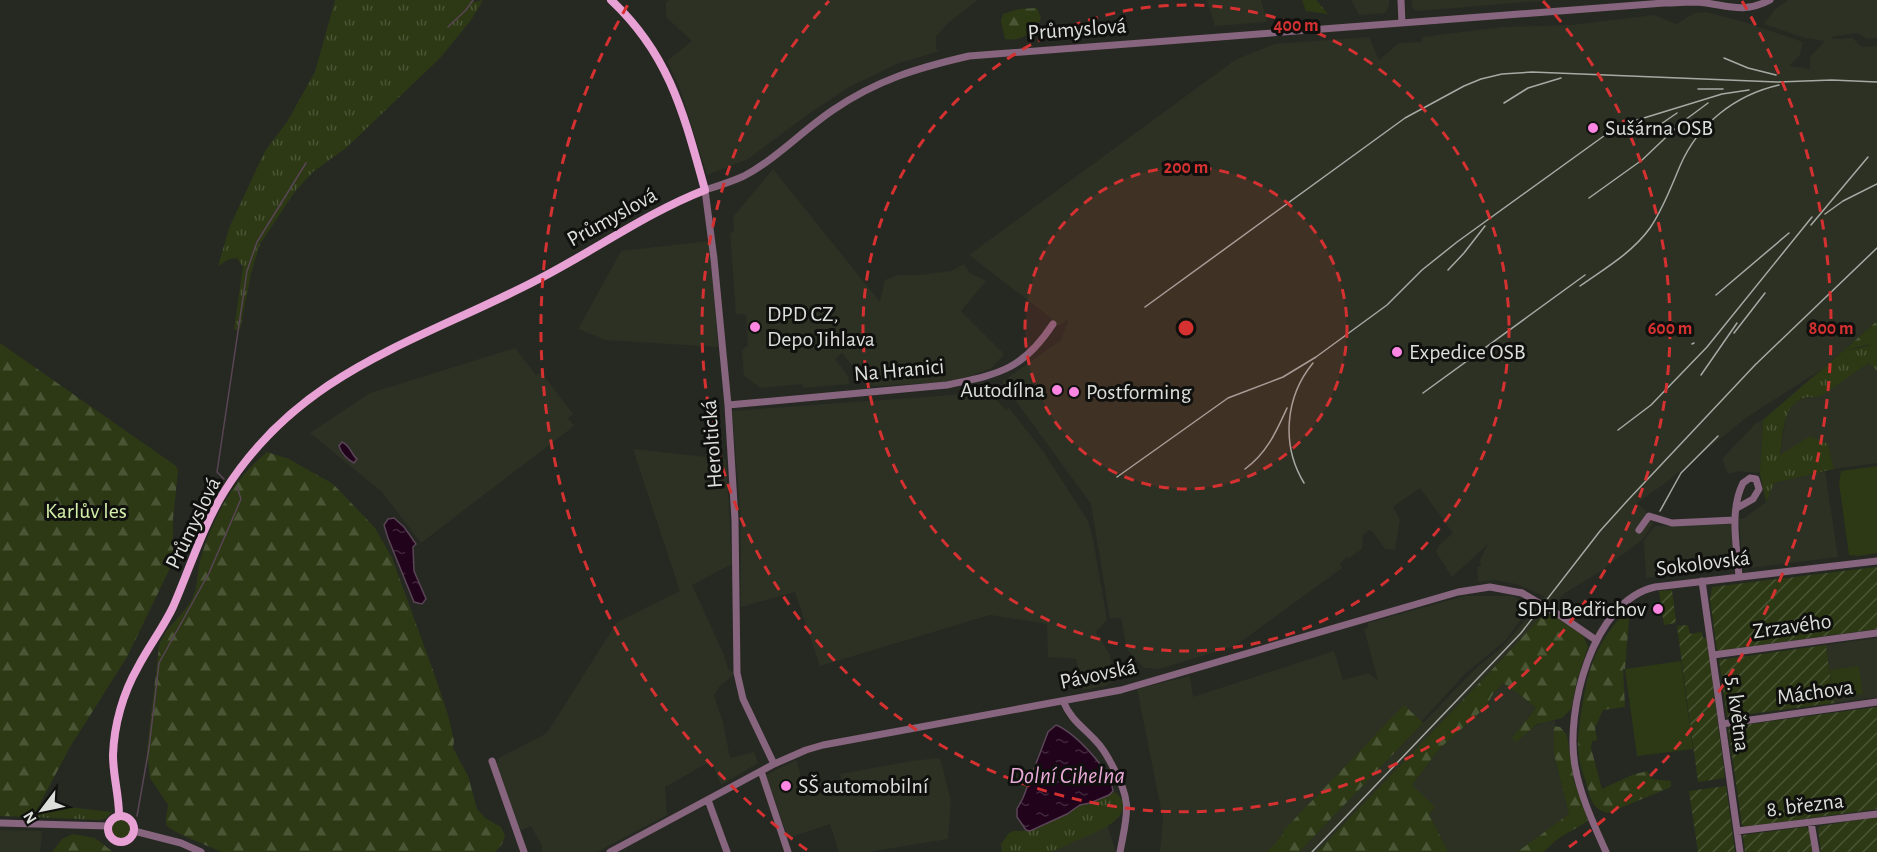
<svg xmlns="http://www.w3.org/2000/svg" width="1877" height="852" font-family="'Alegreya Sans',sans-serif">
<style>
.built{fill:#2c3124}
.grass{fill:url(#grass-tufts)}
.forest{fill:url(#forest-firs)}
.wetland{fill:url(#wetland-marsh)}
.garden{fill:url(#garden-furrows)}
.pitch{fill:#2c3914}
.water{fill:url(#water-ripples);stroke:#594555;stroke-width:1.5}
.lines{fill:none;stroke-linecap:round;stroke-linejoin:round}
.stream{stroke:#594555;stroke-width:1.5}
.minor{stroke:#87657e;stroke-width:7}
.major{stroke:#e8a1d5;stroke-width:8}
.rail{stroke:#a7a9a4;stroke-width:1.5}
.minor-bridge{stroke:#87657e;stroke-width:7}
.ring{fill:none;stroke:#d63131;stroke-width:3;stroke-dasharray:10 8}
.poi-dot{fill:#fd86e2;stroke:#10110e;stroke-width:2}
.labels{text-anchor:middle;dominant-baseline:central;stroke-width:6;stroke-linejoin:round;paint-order:stroke}
.street-label{font-size:22px;fill:#dddfdb;stroke:#10110e}
.poi-label{font-size:22px;fill:#dddfdb;stroke:#10110e;text-anchor:start}
.park-label{font-size:22px;fill:#d4f0aa;stroke:#10110e}
.water-label{font-size:24px;font-style:italic;fill:#e9aad8;stroke:#10110e}
.centre{fill:#d63131;stroke:#10110e;stroke-width:3}
.ring-label{font-size:18px;text-anchor:middle;font-weight:bold;fill:#d63131;stroke:#10110e;stroke-width:6;stroke-linejoin:round;paint-order:stroke}
</style>
<defs>
<pattern id="grass-tufts" width="24" height="20" patternUnits="userSpaceOnUse" patternTransform="scale(1.5)"><rect width="24" height="20" fill="#2c3914"/><path d="M3 7l-1-3M5 7V3M7 7l1-3M15 17l-1-3M17 17v-4M19 17l1-3" fill="none" stroke="#4a5536"/></pattern>
<pattern id="forest-firs" width="22" height="20" patternUnits="userSpaceOnUse" patternTransform="scale(1.5)"><rect width="22" height="20" fill="#2c3914"/><path d="M5 1l3.5 6h-7zM16 11l3.5 6h-7z" fill="#4a5536"/></pattern>
<pattern id="wetland-marsh" width="20" height="14" patternUnits="userSpaceOnUse" patternTransform="scale(1.5)"><rect width="20" height="14" fill="#2c3914"/><path d="M1 5h8M5 5V1M11 12h8M15 12V8" fill="none" stroke="#4a5536"/></pattern>
<pattern id="garden-furrows" width="10" height="10" patternUnits="userSpaceOnUse" patternTransform="scale(1.5)"><rect width="10" height="10" fill="#2c3914"/><path d="M-1 1l2-2M0 10L10 0M9 11l2-2" fill="none" stroke="#4a5536"/></pattern>
<pattern id="water-ripples" width="26" height="14" patternUnits="userSpaceOnUse" patternTransform="scale(1.5)"><rect width="26" height="14" fill="#21031c"/><path d="M2 4q2-2 4 0t4 0M15 11q2-2 4 0t4 0" fill="none" stroke="#41273c"/></pattern>
</defs>
<rect width="100%" height="100%" fill="#262922"/>
<path class="built" d="M669,0H978L948,23L936,37V49L939,51L897,64L849,87L810,113L748,159L707,175L680,89L667,61L692,41L666,17V2Z
M1207,0H1261L1267,20L1266,22L1215,26Z
M1351,0H1389V5L1386,13L1359,15Z
M1412,0H1555L1416,11L1412,7Z
M1788,0H1877V38L1867,39L1857,33L1831,37L1833,39L1852,38L1862,47L1877,46V321L1822,369L1746,418L1664,484L1637,503L1647,512L1653,524L1642,540L1601,571L1565,593L1317,852H1299L1476,668L1501,648L1535,609L1544,596L1516,584L1494,580L1478,582L1477,567L1481,566L1480,560L1488,544L1452,577L1436,552L1439,545L1453,533L1420,488L1393,507L1400,520L1395,550L1385,549L1373,532L1369,530L1362,536L1363,538L1362,549L1349,558L1346,557L1340,564L1342,568L1235,646L1159,669L1144,668L1130,653L1126,645L1121,618L1110,619L1091,504L1002,382L1061,340L1069,319L1058,326L1051,318L969,255L1235,60L1274,44L1369,37L1379,60L1399,43L1422,42V37L1503,27L1571,25L1654,15L1676,24L1695,13L1706,12L1744,22L1803,42L1800,55L1789,66L1810,69V57L1825,41L1805,38L1764,24L1775,9Z
M773,169L880,302L885,280L898,275H919L951,271L964,264L970,273L986,281L961,311L1004,354L992,368L953,382L873,386L865,382L842,353L835,359L848,376L849,384L803,388L802,384L761,388L744,376L742,350L748,345L746,315L736,314L730,233L734,232L733,217Z
M709,241L718,347L606,340L578,329L621,251Z
M515,348L536,375L541,372L573,414L568,418L574,426L421,543L382,492L310,433L370,393Z
M1869,363L1877,371V463L1834,469L1828,444L1780,455L1786,417L1790,408L1795,402L1804,398L1819,396Z
M979,390L994,397L1007,411L1008,407L1043,451L1088,521L1093,539L1107,620L1096,632L1110,655L1113,678L1110,683L1106,686L1083,690L1076,659L1048,657L1047,624L990,615L820,666L795,592L741,607V519L732,411L965,394Z
M1763,420L1760,473L1738,471L1728,474L1722,459L1756,423Z
M633,449L726,459L732,564L692,585L724,655L728,669L733,672V675L719,687L714,696L723,722L730,758L754,752L758,763L721,785L711,761L665,787L667,815L597,852H542V846L531,826L519,831L496,765L499,758L547,733L617,622L680,591Z
M1825,471L1838,557L1743,569L1739,519L1744,518L1766,502L1774,483Z
M1732,524L1734,568L1646,578L1644,540L1655,526Z
M1465,596H1513L1531,606L1506,640L1466,673L1421,722L1404,706L1267,852H1160L1163,819L1137,689L1190,676L1193,697L1334,651L1343,680L1369,673L1378,681L1364,629L1368,628V623Z
M1877,638V697L1834,703L1826,645Z
M1503,683L1517,691L1536,708L1527,718L1534,727L1543,722L1555,720L1554,754L1569,814L1517,852H1448L1429,814L1412,785L1440,748L1485,708L1493,694Z
M940,758L951,801L948,839L868,852H839L830,824L788,838L766,775L796,760L804,786L833,779L835,786L843,785L840,774L911,761Z
M1107,824L1116,852H1036Z
M0,830L42,831L40,852H0Z"/>
<path class="grass" d="M335,0H458L452,6H464L471,0L476,2L483,0L471,20L440,58L346,148L314,171L296,190L260,244L251,273L240,329L236,330L234,329L243,267L237,258L229,259L218,266L230,226L265,151L287,122L315,72Z
M1877,344V371L1869,363C1853,373 1838,385 1822,395C1816,398 1810,396 1804,398C1782,404 1783,437 1780,455L1810,436L1828,444L1834,469L1774,483L1766,502L1760,473L1763,420L1843,351Z
M1115,792C1143,816 1092,834 1075,841C1067,845 1058,850 1049,852C1035,852 1017,852 1002,852L1001,844L1009,833L1013,831H1030L1067,814L1080,805L1090,803Z
M41,804L112,812L106,818L100,820L33,817Z
M111 828a10 10 0 1 1 20 0a10 10 0 1 1-20 0Z"/>
<path class="forest" d="M458,0H471L461,11L456,13L452,11V6Z
M1037,8L1041,18C1035,32 1021,42 1005,39L1001,21L1003,14L1019,9Z
M1877,321V344L1875,345H1866L1843,351Z
M0,343L176,466L178,471L173,519V562L127,657L70,747L33,817L0,816Z
M267,452L289,459L333,484L375,528L392,558L435,676L448,715L454,741L453,748L468,776L477,809L485,818L501,827L505,835L502,844L495,852H222C212,847 169,832 166,824C165,819 168,810 168,805L150,778L147,751L159,646C165,626 184,616 193,597C198,587 197,572 200,561C212,519 233,480 267,452Z
M1630,607L1625,669H1623L1625,707L1603,710L1595,728L1597,740L1592,741L1591,748L1602,789L1632,775L1647,771L1652,779L1671,781V787L1608,813C1592,809 1590,798 1586,782C1583,774 1580,765 1579,756C1577,742 1579,728 1581,714C1588,667 1596,642 1630,607Z
M1546,611L1583,635L1588,647L1577,680L1571,709L1562,718L1537,724L1516,742L1512,738L1536,708L1517,692L1503,683L1493,694L1485,708L1440,748L1412,785L1435,807L1429,814L1448,852H1317L1507,654Z
M1404,705L1423,723L1299,852H1267L1284,833L1283,831Z
M1554,726L1560,727L1567,735L1574,781L1588,821L1559,838L1543,852H1517L1569,814L1554,754Z
M73,834L95,838L113,852H52L62,839Z"/>
<path class="wetland" d="M1302,0H1316L1328,14L1306,11Z"/>
<path class="garden" d="M1877,567V629L1717,651L1710,599L1712,587Z
M1672,590L1676,623L1664,625L1659,591Z
M1688,625L1690,634L1702,632L1703,638H1707L1725,778L1698,782L1677,626Z
M1826,645L1834,703L1727,717L1719,660Z
M1877,707V809L1745,827L1742,825L1728,727Z
M1726,786L1735,852H1698L1689,791Z
M1877,817V852H1821L1818,829L1820,826Z
M1805,827L1809,829L1813,852H1745L1743,835Z"/>
<path class="pitch" d="M1877,466V553L1859,556L1849,555L1839,483L1841,471Z
M1681,661L1693,749L1637,756L1625,669Z
M1859,666L1863,694L1834,698L1830,670Z"/>
<path class="water" d="M342,442C350,445 351,454 357,459L354,463C348,460 341,453 339,446Z
M394,518L404,527L416,544L413,547L414,571L426,599L422,604L414,602L388,538L384,525L388,519Z
M1056,725C1075,733 1111,770 1113,791L1109,795L1090,803L1080,805L1067,814L1030,831L1026,830L1017,817V809L1023,798L1048,732Z"/>
<g class="lines">
<path class="stream" d="M448,27L466,10L473,0
M224,479L217,472L247,271L257,242L306,163
M137,816L149,748L159,663L209,573L241,499L237,487"/>
<path class="minor" d="M1401,0L1402,23
M728,405L947,385C998,374 1022,371 1053,324
M1737,508L1753,499L1759,489L1756,479L1750,478L1743,483C1729,511 1737,547 1739,577
M1639,530L1649,516L1672,523L1735,520
M1702,581L1740,852
M1561,616L1596,640
M1713,655L1877,633
M1063,701C1071,720 1082,726 1095,740C1103,748 1108,757 1113,767C1133,803 1127,814 1120,852
M1722,724L1877,702
M492,761L524,852
M774,764L743,699L737,673L735,520L728,405L714,259L705,190C718,186 731,182 744,176C776,159 802,131 833,110C877,80 917,68 969,56L1664,3C1675,3 1686,2 1697,2C1725,4 1742,15 1770,0
M761,771L788,852
M708,800L727,852
M1811,822L1816,852
M0,823L108,826
M134,831L181,843L201,852
M1737,831L1877,814
M610,852L774,764L806,750L823,745L1121,690L1458,592L1490,587L1522,593
M1606,852C1594,825 1580,795 1575,766C1565,711 1592,601 1655,587L1877,561"/>
<path class="major" d="M119,815C119,795 113,776 113,755C114,725 123,693 138,667C149,646 163,628 173,607C190,568 202,528 224,492C300,370 418,342 537,280C594,251 646,213 705,190C684,115 670,55 611,0
M108 829a13 13 0 1 1 26 0a13 13 0 1 1-26 0Z"/>
<path class="rail" d="M1724,58L1748,68L1776,75
M1698,89H1723
M1504,103L1528,88L1561,78
M1642,137L1677,113
M1589,198L1642,160L1681,123L1708,103
M1825,214L1843,201L1877,184
M1811,225L1868,157
M1448,270L1464,253L1485,226
M1580,286C1604,269 1632,253 1650,228C1663,209 1671,187 1680,166C1698,124 1735,95 1779,85
M1716,295L1789,233
M1145,307L1405,118L1464,86L1481,79L1502,74L1532,72L1777,82L1832,80L1877,82
M1672,322H1673
M1734,333L1765,293
M1684,335L1685,334
M1692,344L1694,343
M1701,375L1737,323
M1423,393L1585,275
M1618,430L1651,405L1707,347L1812,217
M1245,469C1267,453 1276,432 1287,408
M1117,477L1228,398L1283,377L1316,357L1387,305L1422,270L1457,242L1608,133L1634,121L1722,94L1749,90
M1304,483C1281,445 1285,397 1313,363
M1660,511L1681,473L1718,436
M1312,852L1521,633L1600,531L1628,500L1755,365L1877,248"/>
<path class="minor-bridge" d="M1522,593L1561,616"/>
</g>
<circle cx="1186" cy="328" r="161" fill="#d63131" fill-opacity=".12"/>
<g class="ring">
<circle cx="1186" cy="328" r="161"/>
<circle cx="1186" cy="328" r="323"/>
<path d="M1543 1A484 484 0 1 1 829 1"/>
<path d="M807 850A645 645 0 0 1 630 1M1742 1A645 645 0 0 1 1565 850"/>
</g>
<g class="poi-dot">
<circle cx="1593" cy="128" r="6"/>
<circle cx="755" cy="327" r="6"/>
<circle cx="1397" cy="352" r="6"/>
<circle cx="1057" cy="390" r="6"/>
<circle cx="1074" cy="392" r="6"/>
<circle cx="1658" cy="609" r="6"/>
<circle cx="786" cy="786" r="6"/>
</g>
<g class="labels">
<g class="street-label">
<text transform="translate(1077 29) rotate(-4)">Průmyslová</text>
<text transform="translate(612 217) rotate(-29)">Průmyslová</text>
<text transform="translate(899 370) rotate(-5)">Na Hranici</text>
<text transform="translate(712 444) rotate(-94)">Heroltická</text>
<text transform="translate(193 523) rotate(-64)">Průmyslová</text>
<text transform="translate(1703 563) rotate(-7)">Sokolovská</text>
<text transform="translate(1792 626) rotate(-8)">Zrzavého</text>
<text transform="translate(1098 674) rotate(-12)">Pávovská</text>
<text transform="translate(1815 692) rotate(-8)">Máchova</text>
<text transform="translate(1738 714) rotate(83)">5. května</text>
<text transform="translate(1805 805) rotate(-7)">8. března</text>
</g>
<g class="poi-label">
<text x="1605" y="128">Sušárna OSB</text>
<text x="767" y="314">DPD CZ,<tspan x="767" dy="25">Depo Jihlava</tspan></text>
<text x="1409" y="352">Expedice OSB</text>
<text x="1045" y="390" text-anchor="end">Autodílna</text>
<text x="1086" y="392">Postforming</text>
<text x="1646" y="609" text-anchor="end">SDH Bedřichov</text>
<text x="798" y="786">SŠ automobilní</text>
</g>
<g class="park-label">
<text x="86" y="511">Karlův les</text>
</g>
<g class="water-label">
<text x="1067" y="776">Dolní Cihelna</text>
</g>
</g>
<circle cx="1186" cy="328" r="9" class="centre"/>
<g class="ring-label">
<text x="1296" y="31">400 m</text>
<text x="1186" y="173">200 m</text>
<text x="1670" y="334">600 m</text>
<text x="1831" y="334">800 m</text>
</g>
<g transform="translate(42 810) rotate(238)" stroke="#10110e" stroke-width="4.5" paint-order="stroke">
<path d="M0-4.5L10 22L0 15L-10 22Z" fill="#dddfdb"/>
<text y="-9" font-size="16" font-weight="bold" text-anchor="middle" fill="#dddfdb">N</text>
</g>
</svg>
